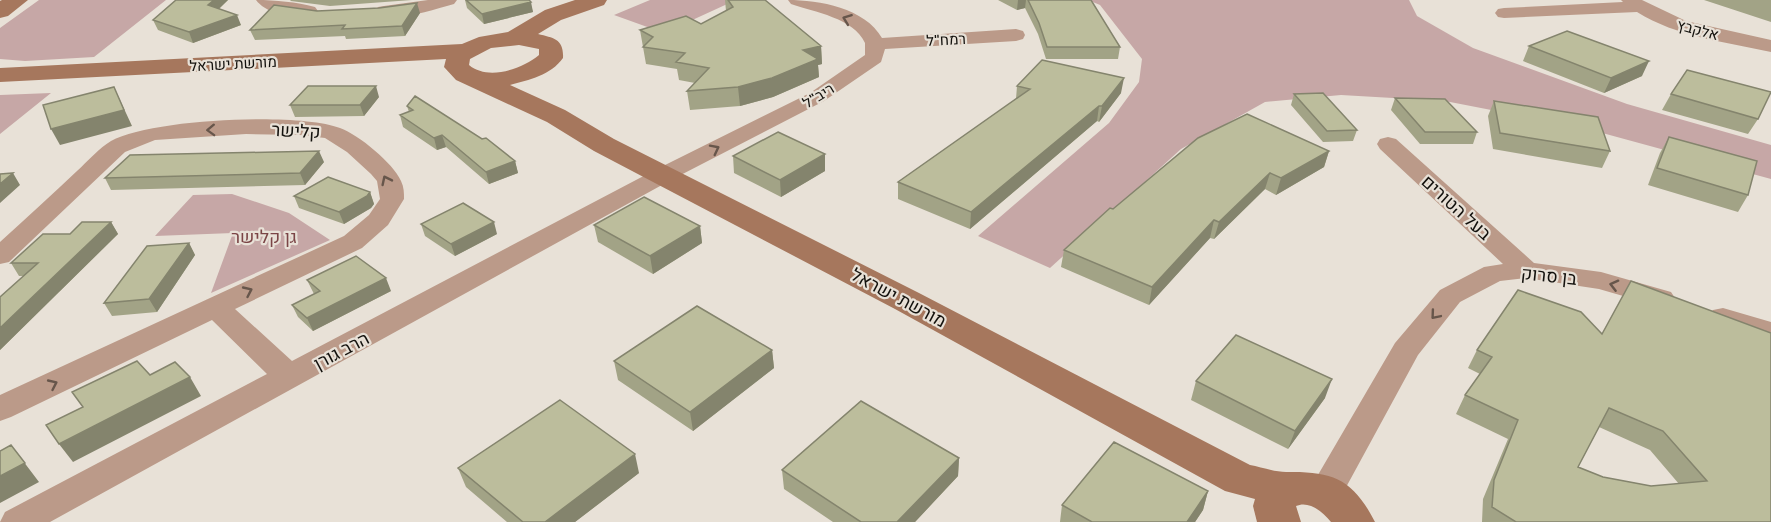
<svg xmlns="http://www.w3.org/2000/svg" width="1771" height="522" font-family="'Golos Text',Heebo,sans-serif">
<style>
.green{fill:#c6a7a6}
.lines{fill:none;stroke-linecap:round;stroke-linejoin:round}
.street{fill:#bb9a89;fill-rule:evenodd}
.secondary{fill:#a6775d;fill-rule:evenodd}
.wall{fill:#a2a386;fill-rule:evenodd}
.shaded-wall{fill:#84846d}
.building{fill:#bcbd9c;stroke:#84846d;stroke-width:1.5;fill-rule:evenodd}
.oneway{stroke:#67564b}
.labels{text-anchor:middle;dominant-baseline:central;stroke-width:4.5;stroke-linejoin:round;paint-order:stroke}
.far-street-label{font-size:15px;fill:#13110d;stroke:#e8e1d7}
.street-label{font-size:18px;fill:#13110d;stroke:#e8e1d7}
.park-label{font-size:18px;fill:#7b4546;stroke:#e8e1d7}
</style>
<rect width="100%" height="100%" fill="#e8e1d7"/>
<path class="green" d="M39,0H166L94,57L25,61L0,59V28Z
M650,0H736L664,33L614,15Z
M1088,0H1409L1417,16L1473,48L1627,104L1771,145V179L1584,128L1445,101L1341,95L1265,102L1181,149L1050,268L978,236L1109,123L1139,82L1142,59L1100,5Z
M51,93L0,134V95Z
M232,194L289,213L330,240L211,293L233,233L155,236L193,195Z"/>
<g class="lines">
<path class="street" d="M256,0C276,0 296,2 315,7L318,11L315,15C298,19 268,16 256,0Z
M428,0H457L454,4C431,10 402,21 378,15L375,11L378,7L384,6Z
M788,0C819,0 865,8 882,38L1016,29L1023,31L1025,35L1023,39L1016,41L885,49L881,62L824,101L671,180L50,522H0L5,512L267,374L212,320L11,417L0,421V395L344,236L369,215L380,199L377,181L371,174L347,152L325,138L300,135L246,134L155,140L125,152L9,262L0,264V242C26,218 52,195 77,171C88,161 99,148 111,141C151,119 297,112 340,128C359,135 393,163 401,181C404,187 404,193 404,199L388,225L362,248L235,309L292,361L655,170L810,93L865,55V43C854,18 814,12 791,4Z
M1621,0H1642L1686,21L1771,40V52C1726,42 1677,37 1637,12L1504,18L1498,17L1495,13L1498,9L1504,8L1623,2Z
M1388,137L1396,139L1534,263L1601,272L1671,292L1675,298L1671,304L1661,307L1599,289L1526,278L1500,281L1460,302L1418,355L1338,502L1326,506L1314,502L1308,492L1395,343L1440,290L1484,267L1503,264L1380,149L1377,144L1380,139Z
M1723,308L1771,322V342L1713,324L1708,317L1713,310Z"/>
<path class="secondary" d="M2,0H28L8,16L0,18V1Z
M575,0H607L604,5L561,20L538,34C554,38 564,39 563,58C551,75 529,80 510,85L565,110L614,139L919,293L1250,465C1261,467 1275,472 1286,472C1333,471 1353,479 1375,522H1331C1323,512 1309,500 1296,506L1301,522H1257L1253,506L1255,499L1225,491L895,309L594,151L547,122L456,80L444,67L446,59L0,82V68L462,44L479,37L508,32L545,10ZM519,45L539,49V55C522,69 488,81 469,65L470,59L491,48Z"/>
</g>
<path class="wall" d="M176,0H228L219,9L241,25L193,43L158,30L153,20Z
M290,0H412L330,6L291,1Z
M465,0H529L533,12L484,24L467,8Z
M725,0H765L821,46L822,64L818,65L819,77L773,97L740,106L690,110L687,91L695,83L679,80L677,69L646,64L640,30L701,24L726,11Z
M998,0H1091L1120,47L1118,59H1046L1038,34L1025,8L1017,10Z
M1704,0H1771V22Z
M317,11L420,13L405,36L346,39L345,36L255,40L250,30Z
M1529,46L1642,76L1604,93L1523,61Z
M1017,86L1121,93L1099,122L1097,121L970,229L898,199V182L1016,99Z
M1294,94L1357,130L1353,141L1323,142L1291,105Z
M1671,94L1758,119L1748,134L1662,110Z
M379,97L364,116L295,117L290,105Z
M1395,98L1477,132L1473,144H1420L1391,110Z
M1494,101L1610,151L1602,168L1493,149L1488,116Z
M407,106L515,161L518,173L489,184L446,147L437,150L403,127L400,115L409,112Z
M1669,137L1748,195L1738,212L1648,185L1660,153Z
M1329,151L1324,167L1276,195L1265,189L1214,239L1210,238L1149,305L1061,267L1064,250L1113,209Z
M733,156L825,171L781,197L734,173Z
M324,162L305,185L111,190L105,178Z
M370,192L374,204L371,208L344,224L299,208L294,196Z
M111,222L118,234L0,350V297L24,276H19L11,263L70,234Z
M421,224L497,234L455,256L425,236Z
M594,225L700,226L702,243L653,274L598,242Z
M189,243L195,255L157,312L112,316L104,303Z
M307,280L391,291L313,331L298,317L292,305L314,294Z
M1631,281L1771,522H1482L1483,499L1508,439L1456,414L1465,395L1480,374L1468,368L1477,350L1602,334ZM1599,427L1650,450L1679,484L1651,486L1603,477L1578,467Z
M772,350L774,368L693,431L618,380L614,361Z
M1196,381L1325,398L1288,449L1191,400Z
M959,458L958,476L915,522H833L784,489L782,470Z
M458,468L639,473L575,522H507L466,487Z
M1208,491L1203,510L1195,522H1060L1062,505Z"/>
<path class="shaded-wall" d="M214,0H228L212,15L208,5Z
M1018,0H1026L1025,8L1017,10Z
M531,2L533,12L484,24L482,14Z
M417,3L420,13L405,36L402,26Z
M237,15L241,25L193,43L189,32Z
M821,46L822,64L818,65L819,77L773,97L740,106L738,87L803,50Z
M1649,61L1642,76L1604,93L1611,78Z
M1124,78L1121,93L1099,122L1102,106Z
M376,86L379,97L364,116L360,105Z
M114,87L132,126L60,145L51,129Z
M1099,106L1097,121L970,229L971,212Z
M442,135L446,147L437,150L434,138Z
M319,151L324,162L305,185L300,173Z
M1329,151L1324,167L1276,195L1281,178Z
M825,154V171L781,197L780,180Z
M515,161L518,173L489,184L486,172Z
M13,173L20,185L0,203V184Z
M1270,173L1265,189L1214,239L1219,222Z
M370,192L374,204L371,208L344,224L339,212Z
M1214,220L1210,238L1149,305L1152,287Z
M111,222L118,234L0,350V328Z
M494,222L497,234L455,256L451,244Z
M700,226L702,243L653,274L650,256Z
M189,243L195,255L157,312L149,299Z
M386,278L391,291L313,331L307,318Z
M772,350L774,368L693,431L690,412Z
M190,377L201,396L73,462L59,444Z
M1332,379L1325,398L1288,449L1295,431Z
M11,445L39,482L0,503V476Z
M635,454L639,473L575,522H545Z
M959,458L958,476L915,522H897Z
M1208,491L1203,510L1195,522H1187Z"/>
<path class="building" d="M176,0H214L208,5L237,15L189,32L153,20Z
M466,0H529L531,2L482,14Z
M728,0H765L821,46L803,50L818,59L772,78L738,87L687,91L709,68L676,62L685,53L643,47L653,37L640,30L686,16L701,24L733,7Z
M1028,0H1091L1120,47H1047L1039,23Z
M417,3L402,26L342,29L345,25L250,30L274,5L317,11L379,8Z
M1567,31L1649,61L1611,78L1529,46Z
M1042,60L1124,78L1102,106H1099L971,212L898,182L1030,89L1017,86Z
M1687,70L1771,92L1758,119L1671,94Z
M308,86H376L360,105H290Z
M114,87L124,110L51,129L43,105Z
M1323,93L1357,130L1327,131L1294,94Z
M415,96L482,139L486,138L515,161L486,172L442,135L434,138L400,115L413,110L407,106Z
M1395,98L1445,99L1477,132H1425Z
M1494,101L1598,117L1610,151L1500,133Z
M1247,114L1329,151L1281,178L1270,173L1219,222L1214,220L1152,287L1064,250L1110,208L1113,209L1198,138Z
M778,132L825,154L780,180L733,156Z
M1669,137L1757,161L1748,195L1657,168Z
M319,151L300,173L105,178L130,155Z
M13,173L0,184V174Z
M328,177L370,192L367,196L339,212L294,196Z
M644,197L700,226L650,256L594,225Z
M463,203L494,222L451,244L421,224Z
M82,222H111L0,328V297L38,263H11L43,234H70Z
M189,243L149,299L104,303L147,246Z
M356,256L386,278L307,318L292,305L320,291L307,280Z
M1631,281L1771,333V522H1516L1492,507L1494,480L1518,420L1465,395L1492,357L1477,350L1518,290L1581,312L1602,334ZM1609,408L1663,431L1707,481L1651,486L1603,477L1578,467Z
M697,306L772,350L690,412L614,361Z
M1236,335L1332,379L1295,431L1196,381Z
M137,361L150,375L175,362L190,377L59,444L46,425L83,407L72,392Z
M560,400L635,454L545,522H523L458,468Z
M861,401L959,458L897,522H861L782,470Z
M1114,442L1208,491L1187,522H1092L1062,505Z
M11,445L25,463L0,476V451Z"/>
<defs><path id="oneway-chevron" d="M-2-3.5L2.5 0L-2 3.5" fill="none" stroke-width="1.6" stroke-linecap="round" stroke-linejoin="round" transform="scale(1.5)"/></defs>
<g class="oneway">
<use href="#oneway-chevron" transform="translate(847 19) rotate(-159)"/>
<use href="#oneway-chevron" transform="translate(211 130) rotate(178)"/>
<use href="#oneway-chevron" transform="translate(715 149) rotate(-27)"/>
<use href="#oneway-chevron" transform="translate(386 180) rotate(-116)"/>
<use href="#oneway-chevron" transform="translate(1614 285) rotate(-166)"/>
<use href="#oneway-chevron" transform="translate(248 291) rotate(-25)"/>
<use href="#oneway-chevron" transform="translate(1435 315) rotate(130)"/>
<use href="#oneway-chevron" transform="translate(53 384) rotate(-25)"/>
</g>
<g class="labels">
<g class="far-street-label">
<text transform="translate(1698 29) rotate(15)">אלקבץ</text>
<text transform="translate(946 39) rotate(-3)">רמח"ל</text>
<text transform="translate(233 63) rotate(-3)">מורשת ישראל</text>
<text transform="translate(818 95) rotate(-31)">ריב"ל</text>
</g>
<g class="street-label">
<text transform="translate(296 130) rotate(3)">קלישר</text>
<text transform="translate(1457 207) rotate(42)">בעל הטורים</text>
<text transform="translate(1549 275) rotate(6)">בן סרוק</text>
<text transform="translate(899 297) rotate(28)">מורשת ישראל</text>
<text transform="translate(341 350) rotate(-28)">הרב גורן</text>
</g>
<g class="park-label">
<text x="264" y="236">גן קלישר</text>
</g>
</g>
</svg>
